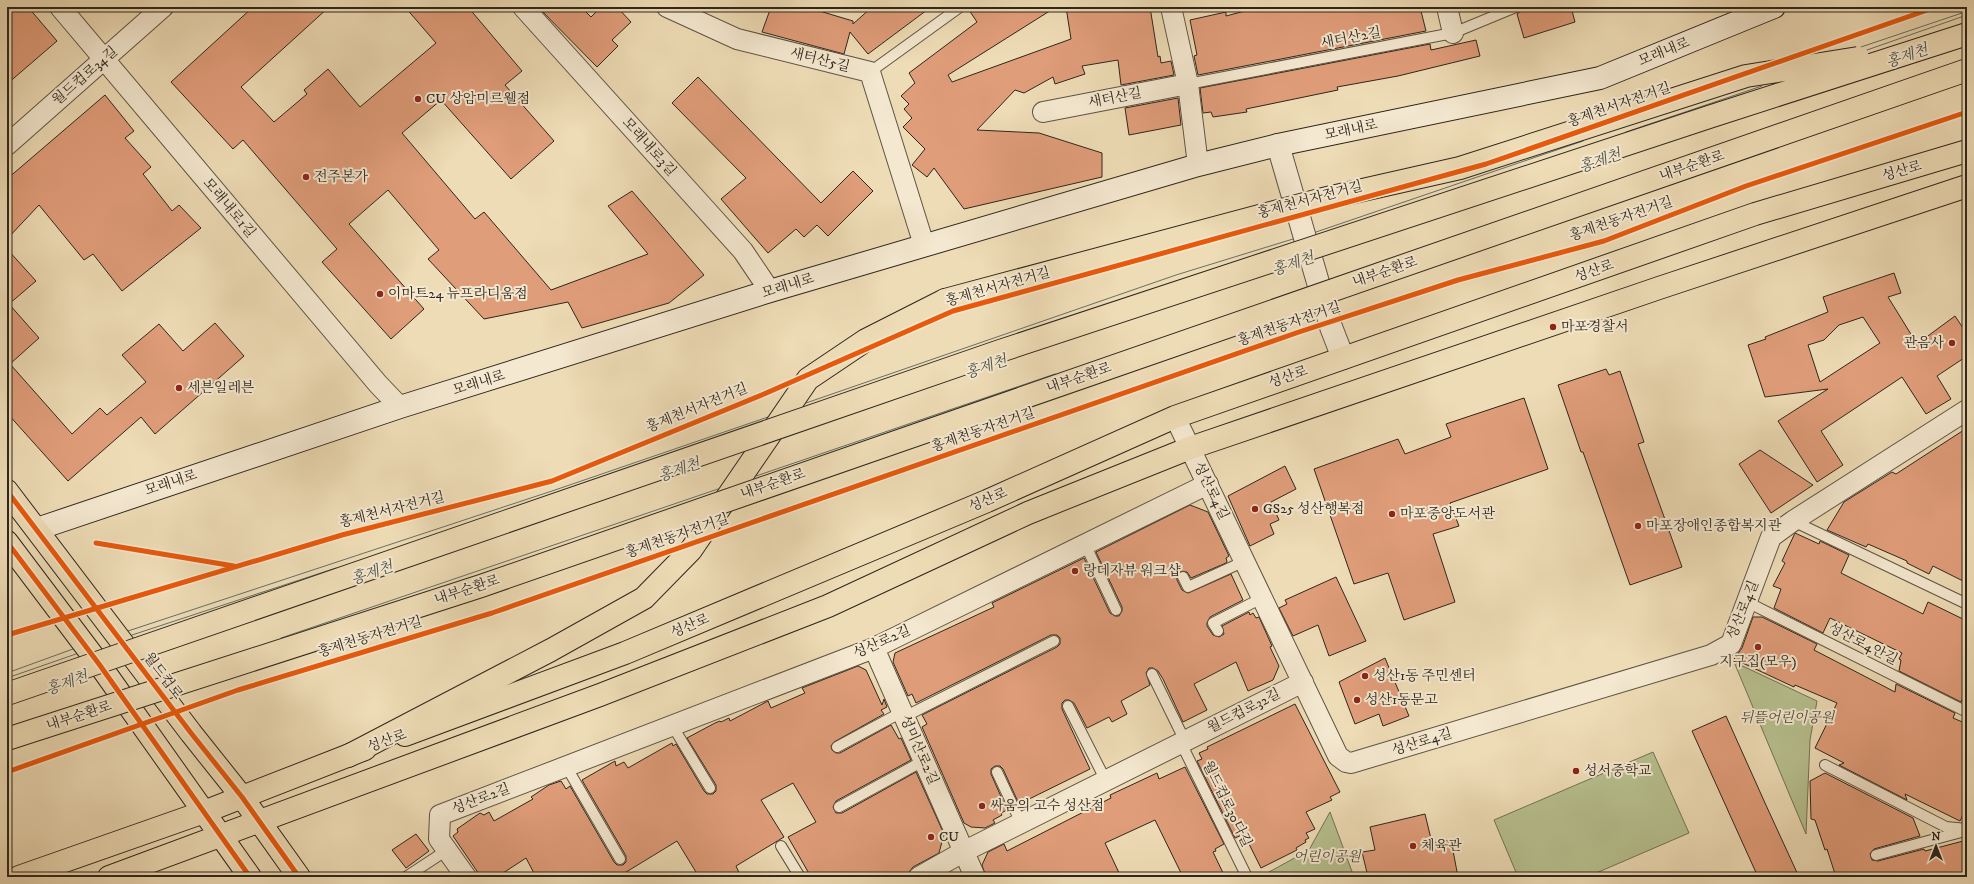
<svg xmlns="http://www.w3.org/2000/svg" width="1974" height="884" font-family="'IM FELL DW Pica','Noto Serif KR',serif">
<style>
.green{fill:#b7c08f;stroke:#727356}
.pier{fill:#eedcb6}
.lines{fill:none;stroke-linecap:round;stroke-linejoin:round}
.shore{stroke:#647067;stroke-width:1}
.building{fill:#e09d7a;stroke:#2e261d;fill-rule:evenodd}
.service-casing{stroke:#5e5443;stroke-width:12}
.minor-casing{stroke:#5e5443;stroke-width:22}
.tertiary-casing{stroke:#5e5443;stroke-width:24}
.secondary-casing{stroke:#2e261d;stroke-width:24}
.primary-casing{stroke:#2e261d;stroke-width:24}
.trunk-casing{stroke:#2e261d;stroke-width:24}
.service{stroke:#f4e8d0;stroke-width:10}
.minor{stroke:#f4e8d0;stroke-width:20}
.tertiary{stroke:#f4e8d0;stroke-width:22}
.secondary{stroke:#f4e8d0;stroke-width:22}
.primary{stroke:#eedcb6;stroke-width:22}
.trunk{stroke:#eedcb6;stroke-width:22}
.trunk-bridge-casing{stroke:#2e261d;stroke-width:24;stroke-linecap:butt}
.trunk-bridge{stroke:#eedcb6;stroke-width:22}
.cycleway-casing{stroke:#f4e8d0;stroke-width:8}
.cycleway{stroke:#e8590c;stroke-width:5}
.poi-dot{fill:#8f2418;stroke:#f4e8d0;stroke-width:1.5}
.labels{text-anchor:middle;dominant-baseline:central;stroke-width:4;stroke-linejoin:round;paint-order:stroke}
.street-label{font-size:14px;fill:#2e261d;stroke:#f4e8d0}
.poi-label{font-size:14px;fill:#2e261d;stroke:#f4e8d0;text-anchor:start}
.park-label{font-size:14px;font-style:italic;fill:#504c3a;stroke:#f4e8d0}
.water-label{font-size:15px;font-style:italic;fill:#4e5349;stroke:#f4e8d0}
</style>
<rect width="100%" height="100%" fill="#eedcb6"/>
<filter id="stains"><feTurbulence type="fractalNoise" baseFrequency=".005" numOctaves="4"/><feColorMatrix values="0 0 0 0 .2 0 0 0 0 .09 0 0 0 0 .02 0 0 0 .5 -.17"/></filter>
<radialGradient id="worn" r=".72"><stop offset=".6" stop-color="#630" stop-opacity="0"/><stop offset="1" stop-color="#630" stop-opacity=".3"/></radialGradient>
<path class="green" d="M1734,662L1817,701L1810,740L1806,834Z
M1653,752L1689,833L1587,877H1518L1494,820Z
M1330,812L1354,877H1260L1309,850Z"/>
<path class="pier" d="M1960,7H1967V88L1315,304L7,749V687L1464,184L1462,176Z"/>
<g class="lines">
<path class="shore" d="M1861,47L1962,13L1965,7
M1867,50L1967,15
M1626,132L1762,86
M1316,232L1583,141
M806,403L1176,275L1293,239
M756,476L1055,374
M128,631L555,490L768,417
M132,635L336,568
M281,638L718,489
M7,673L73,649
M7,678L76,654"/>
</g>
<path class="building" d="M7,7H28L57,41L7,84Z
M253,7H329L241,87L274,122L307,94L304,90L328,69L360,107L436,43L405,7H468L522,71L505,85L554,141L511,179L441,100L402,133L475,219L484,212L551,290L648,254L608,206L632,191L704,275L669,303L582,328L568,302L484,319L428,259L439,250L388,190L349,224L424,309L391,339L322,262L337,249L243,140L233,149L171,82Z
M538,7H581L591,17L601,7H617L631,22L612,40L618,46L597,67Z
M771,7H806L853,21V24L872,7H931L868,54L850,32L844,54L762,32Z
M967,7H1056L948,75L952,82L1071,39L1066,7H1150L1158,57L1160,56L1161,63L1171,61L1174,75L1121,85L1118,60L1082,66L1085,74L1055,84L1053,77L1024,93L1015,90L977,130L1039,133L1102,153V177L964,209L934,168L927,177L912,165L925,149L903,127L912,118L904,109L909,104L901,96L915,83L909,73L977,22Z
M1260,7H1420L1426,31L1198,75L1194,56L1197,55L1190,20L1226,12V16Z
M1522,7H1571L1575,22L1524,38L1517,14L1521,11Z
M1476,40L1480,56L1398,76L1337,87L1338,90L1246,109L1247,112L1213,117L1211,112L1203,113L1200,88L1430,44L1431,50Z
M698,77L821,203L853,171L873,191L828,236L817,225L804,237L796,229L768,253L721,199L746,178L672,103Z
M105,95L134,131L125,138L151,167L143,174L172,211L179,205L201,228L122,291L93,254L84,260L39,205L7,239V179Z
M1178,98L1181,125L1129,135L1125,108Z
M7,249L36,281L9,304L39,338L10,364L72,434L100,408L107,415L146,382L122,355L159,324L183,351L215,323L244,356L155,434L141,417L68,481L7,413Z
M1894,273L1901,293L1888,297L1917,344L1955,316L1967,334V356L1937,376L1951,399L1926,414L1902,377L1821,431L1843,465L1817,482L1778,421L1828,389L1765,397L1748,345L1766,339L1765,337L1828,312L1823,297ZM1863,317L1880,343L1820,382L1808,345L1824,340L1839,325Z
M1606,369L1609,375L1620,371L1644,442L1638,444L1682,567L1630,585L1583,452H1581L1558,385Z
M1524,398L1548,469L1450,503L1459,526L1433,534L1455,602L1404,620L1388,573L1354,584L1314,469L1398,439L1405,454L1451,437L1446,424Z
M1967,428V583L1933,566L1929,574L1907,563V561L1868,544L1866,547L1827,530L1844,502L1892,472L1896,474Z
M1760,450L1813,485L1771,513L1739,464Z
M1285,466L1296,489L1271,502L1279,520L1270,524L1274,534L1250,546L1228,496Z
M1190,505L1208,512L1229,556L1226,558L1227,561L1226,563L1191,578L1187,572L1180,571L1177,574V580L1182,590L1188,593L1231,574L1243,600L1210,617L1207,623V626L1213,635L1219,637L1224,634L1222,626L1249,612L1250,615L1253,613L1256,618L1259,617L1272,646L1270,647L1279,666L1273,680L1248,691L1236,662L1194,684L1207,710L1183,722L1163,679L1158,671L1153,668H1149L1146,673L1150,685L1121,701L1127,714L1112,722L1109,717L1087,728L1074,703L1069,700H1065L1062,703V709L1090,769L1019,804L1003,769L1000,766H995L991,769V774L1007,810L1001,813L1002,815L993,820L995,823L985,828L971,827L964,823L922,727L927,724L922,715L1057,647L1060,644V638L1057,635H1051L916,703L912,694L908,696L893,662L895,653L994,607L992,603L1084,558L1110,613L1115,616H1119L1122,611V607L1096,552Z
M1795,533L1819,544L1820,541L1849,555L1841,573L1923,614L1928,602L1967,621V689L1961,702L1899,671L1901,660L1899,659L1902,653L1830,618L1823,633L1774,608L1781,589L1773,586L1785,563L1782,561Z
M1336,577L1366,641L1329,656L1318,625L1293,636L1279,608L1287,604L1285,600Z
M1753,617H1762L1817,644L1814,650L1895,692L1896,684L1955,713L1953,718L1967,724V807L1960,821L1905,794L1907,800L1839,765L1844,763L1815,748L1837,703L1795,685L1794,687L1734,659L1742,648Z
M1385,658L1409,716L1383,726L1379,714L1355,724L1339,682Z
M858,666L866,670L882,705L884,699L887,707L881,710L884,714L834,742L831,746L832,750L836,753H840L891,725L899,739L901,738L911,760L836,801L833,807L836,813H842L916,772L944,834L939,853L913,867L909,872L908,877H811L788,837L816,822L793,783L761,800L784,837L736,866L741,877H699L677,841L618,877H536L526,858L497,877H481L453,836L458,832L457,829L480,813L484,815L489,812L494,821L533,799L531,797L549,785L561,781L566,789L570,786L614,862L617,865H623L626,862V856L582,780L615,761L616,766L624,762L628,768L672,743L673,746L676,744L704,791L707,794H713L716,791V785L687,738L715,723L720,721L721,722L729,718L730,721L768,701L771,708L805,693L802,688Z
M1295,704L1340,792L1330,797L1332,800L1306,812L1315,829L1306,833L1309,838L1305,840L1306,842L1296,848L1297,850L1261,868L1244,834L1235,838L1197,761L1202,759L1199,753L1208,749L1207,747Z
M1726,716L1765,803L1799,877H1758L1692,731Z
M1185,767L1224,844L1215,849L1216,851L1213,852L1225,877H1183L1155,820L1105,843L1121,877H986L982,865L988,852L1004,844L1007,851L1111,798L1110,795L1157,773L1159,779Z
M1825,773L1913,818L1920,836L1874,849L1870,854L1872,860L1878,861L1924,849L1925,851L1967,840V877H1836L1827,849L1825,850L1815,820L1811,819L1810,781Z
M1425,814L1432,843L1451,840L1458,877H1368L1362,852L1375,850L1370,827Z
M416,834L429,851L406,868L392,850Z"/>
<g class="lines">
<defs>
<path id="service" d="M870,72L960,7
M1188,84L1453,33L1516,7
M1793,521L1967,604
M1085,544L1116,610
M1183,577L1188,587L1245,561
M1747,602L1967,712
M1218,631L1213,623L1262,598
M1152,674L1185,741
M1068,706L1106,781
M904,717L1054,641
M672,725L710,788
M1181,743L1247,877
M837,747L902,712
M1825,765L1946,827L1967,829
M566,766L620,859
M997,772L1021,823
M839,807L923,761
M781,846L800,877
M1876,855L1965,831
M406,877L447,850"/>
<path id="minor" d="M60,7L378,384L400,407
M523,7L743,251L770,291
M667,7L737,39L870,72L924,245
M1171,7L1188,84L1198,165
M1447,7L1453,33
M1043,112L1188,84
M7,145L163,7
M1175,417L1338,756L1346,762L1351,763L1711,655L1731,644L1771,537L1793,521L1967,410
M874,648L975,877
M466,877L439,839L440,815L874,648L1208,484
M919,877L963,852L1303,682"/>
<path id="tertiary" d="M1278,145L1331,327L1343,358"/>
<path id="secondary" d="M37,529L400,407L770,291L1198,165L1278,145L1600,78L1774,7"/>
<path id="primary" d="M7,491L191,733L242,797L299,877
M7,542L99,664L250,877
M405,735L625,653L987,501L1175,417L1755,214L1967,151
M19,877L204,812L365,749
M109,877L600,695L828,606L1028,513L1190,448L1659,288L1967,186"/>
<path id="trunk" d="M348,756L551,650L644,598L691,550L808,379L866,340L945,300"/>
</defs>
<use href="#service" class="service-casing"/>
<use href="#minor" class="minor-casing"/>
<use href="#tertiary" class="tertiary-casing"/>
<use href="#secondary" class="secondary-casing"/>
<use href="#primary" class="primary-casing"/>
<use href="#trunk" class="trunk-casing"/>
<use href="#service" class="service"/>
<use href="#minor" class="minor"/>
<use href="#tertiary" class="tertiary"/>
<use href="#secondary" class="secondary"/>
<use href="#primary" class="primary"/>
<use href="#trunk" class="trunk"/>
<defs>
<path id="trunk-bridge" d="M945,300L1323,199L1460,168L1746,76L1858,58
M7,694L1000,351L1712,116L1967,34
M7,739L481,586L1967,70"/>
</defs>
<use href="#trunk-bridge" class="trunk-bridge-casing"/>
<use href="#trunk-bridge" class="trunk-bridge"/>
<defs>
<path id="cycleway" d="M7,491L191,733L242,797L299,877
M7,542L99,664L250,877
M96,543L234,566
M7,635L342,535L552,481L764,394L953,311L1486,164L1936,7
M7,772L238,690L492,613L1299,332L1458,280L1604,241L1746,186L1967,112"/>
</defs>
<use href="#cycleway" class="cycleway-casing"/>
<use href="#cycleway" class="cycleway"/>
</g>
<g class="poi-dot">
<circle cx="418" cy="99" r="4"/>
<circle cx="306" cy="177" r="4"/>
<circle cx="380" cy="294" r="4"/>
<circle cx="1553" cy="327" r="4"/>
<circle cx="1952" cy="343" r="4"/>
<circle cx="179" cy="388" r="4"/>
<circle cx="1255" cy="509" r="4"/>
<circle cx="1392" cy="514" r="4"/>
<circle cx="1638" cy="526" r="4"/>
<circle cx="1075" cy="571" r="4"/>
<circle cx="1758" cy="647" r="4"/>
<circle cx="1365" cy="676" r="4"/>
<circle cx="1357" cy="700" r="4"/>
<circle cx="1576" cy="771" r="4"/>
<circle cx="982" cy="806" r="4"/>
<circle cx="931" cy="837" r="4"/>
<circle cx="1413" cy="846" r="4"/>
</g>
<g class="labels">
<g class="street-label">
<text transform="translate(1351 38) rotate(-11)">새터산2길</text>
<text transform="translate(1664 52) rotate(-22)">모래내로</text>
<text transform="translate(820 60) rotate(14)">새터산5길</text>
<text transform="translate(85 76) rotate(-41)">월드컵로34길</text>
<text transform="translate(1115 98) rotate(-11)">새터산길</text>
<text transform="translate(1619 105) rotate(-19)">홍제천서자전거길</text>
<text transform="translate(1351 130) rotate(-12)">모래내로</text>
<text transform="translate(649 147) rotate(48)">모래내로3길</text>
<text transform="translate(1692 166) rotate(-19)">내부순환로</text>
<text transform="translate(1902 171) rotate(-16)">성산로</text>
<text transform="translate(1310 200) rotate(-15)">홍제천서자전거길</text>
<text transform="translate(229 208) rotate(50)">모래내로1길</text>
<text transform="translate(1621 219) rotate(-19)">홍제천동자전거길</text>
<text transform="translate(1594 271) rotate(-19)">성산로</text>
<text transform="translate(1385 272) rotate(-19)">내부순환로</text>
<text transform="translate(788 286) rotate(-17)">모래내로</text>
<text transform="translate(998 287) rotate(-16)">홍제천서자전거길</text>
<text transform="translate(1289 324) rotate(-19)">홍제천동자전거길</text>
<text transform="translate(1288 377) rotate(-19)">성산로</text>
<text transform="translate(1079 378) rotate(-19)">내부순환로</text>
<text transform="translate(479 383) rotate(-17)">모래내로</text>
<text transform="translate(697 408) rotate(-22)">홍제천서자전거길</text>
<text transform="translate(983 430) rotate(-19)">홍제천동자전거길</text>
<text transform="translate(171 483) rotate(-18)">모래내로</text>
<text transform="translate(773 484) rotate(-19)">내부순환로</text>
<text transform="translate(1211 491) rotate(64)">성산로4길</text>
<text transform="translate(988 500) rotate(-23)">성산로</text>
<text transform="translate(392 510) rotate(-14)">홍제천서자전거길</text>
<text transform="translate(677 536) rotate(-19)">홍제천동자전거길</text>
<text transform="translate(467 590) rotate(-18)">내부순환로</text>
<text transform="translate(1743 610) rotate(-68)">성산로4길</text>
<text transform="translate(690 626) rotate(-23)">성산로</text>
<text transform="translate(370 637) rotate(-17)">홍제천동자전거길</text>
<text transform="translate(882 642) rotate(-24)">성산로2길</text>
<text transform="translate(1863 644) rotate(27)">성산로4안길</text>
<text transform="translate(163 676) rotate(53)">월드컵로</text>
<text transform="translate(1244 711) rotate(-27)">월드컵로32길</text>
<text transform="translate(79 716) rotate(-18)">내부순환로</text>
<text transform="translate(387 741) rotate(-20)">성산로</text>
<text transform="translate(1422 742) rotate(-17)">성산로4길</text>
<text transform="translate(919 750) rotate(66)">성미산로2길</text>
<text transform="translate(481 799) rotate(-21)">성산로2길</text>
<text transform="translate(1227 804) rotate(64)">월드컵로30다길</text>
</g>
<g class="poi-label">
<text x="426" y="99">CU 상암미르웰점</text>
<text x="314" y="177">전주본가</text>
<text x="388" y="294">이마트24 뉴프라디움점</text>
<text x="1561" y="327">마포경찰서</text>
<text x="1944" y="343" text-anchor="end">관음사</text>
<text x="187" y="388">세븐일레븐</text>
<text x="1263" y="509">GS25 성산행복점</text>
<text x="1400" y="514">마포중앙도서관</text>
<text x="1646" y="526">마포장애인종합복지관</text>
<text x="1083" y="571">랑데자뷰 워크샵</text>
<text x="1758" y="662" text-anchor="middle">지구집(모우)</text>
<text x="1373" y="676">성산1동 주민센터</text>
<text x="1365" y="700">성산1동문고</text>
<text x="1584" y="771">성서중학교</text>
<text x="990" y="806">싸움의 고수 성산점</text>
<text x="939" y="837">CU</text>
<text x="1421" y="846">체육관</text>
</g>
<g class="park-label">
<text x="1787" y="718">뒤뜰어린이공원</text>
<text x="1327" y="857">어린이공원</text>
</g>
<g class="water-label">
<text transform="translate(1907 56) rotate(-19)">홍제천</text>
<text transform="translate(1600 161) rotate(-19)">홍제천</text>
<text transform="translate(1293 264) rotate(-19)">홍제천</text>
<text transform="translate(986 367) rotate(-19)">홍제천</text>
<text transform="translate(679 470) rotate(-19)">홍제천</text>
<text transform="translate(372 573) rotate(-19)">홍제천</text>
<text transform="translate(67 683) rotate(-20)">홍제천</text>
</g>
</g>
<rect width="1974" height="884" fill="none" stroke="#eedcb6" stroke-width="24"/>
<rect x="8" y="8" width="1958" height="868" fill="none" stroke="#2e261d" stroke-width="2"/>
<rect x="12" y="12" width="1950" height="860" fill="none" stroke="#2e261d"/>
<g transform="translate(1936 846)" stroke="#f4e8d0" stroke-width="3" paint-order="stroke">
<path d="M0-3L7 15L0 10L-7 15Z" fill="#2e261d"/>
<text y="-6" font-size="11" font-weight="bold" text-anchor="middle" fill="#2e261d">N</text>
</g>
<rect width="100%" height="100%" filter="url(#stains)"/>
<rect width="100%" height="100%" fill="url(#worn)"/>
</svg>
